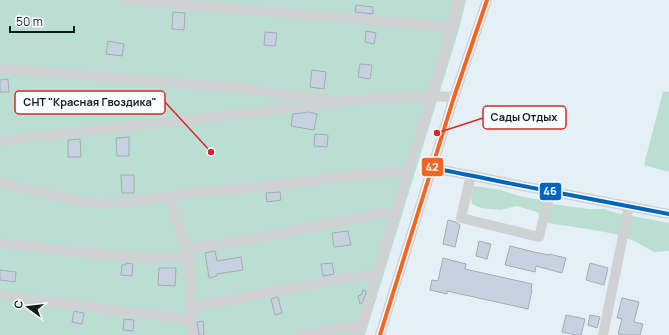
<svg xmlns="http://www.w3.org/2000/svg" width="669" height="335" font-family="Manrope,sans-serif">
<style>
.green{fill:#badfd2}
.building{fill:#c7d2e1;stroke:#a4aab0}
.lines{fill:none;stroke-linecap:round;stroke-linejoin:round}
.minor{stroke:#cfd1d3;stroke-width:10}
.bus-1-casing{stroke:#f9fdff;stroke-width:7}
.bus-2-casing{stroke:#f9fdff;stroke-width:7}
.bus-1{stroke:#f26522;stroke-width:4}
.bus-2{stroke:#0065bd;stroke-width:4}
.leader{fill:none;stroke:#d62828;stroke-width:1.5}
.callout-dot{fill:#d62828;stroke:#f9fdff;stroke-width:1.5}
.callout{fill:#f9fdff;stroke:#d62828;stroke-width:1.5}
.callout-label{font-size:11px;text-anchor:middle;font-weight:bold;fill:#141b1f}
.line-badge{stroke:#f9fdff;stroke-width:1.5}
.badge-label{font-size:11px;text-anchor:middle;font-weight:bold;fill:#fff}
</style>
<rect width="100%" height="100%" fill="#e5f0f6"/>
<path class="green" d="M0,0H466L460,26L365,335H0Z
M663,91L669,92V172L644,165Z
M474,186L501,190L519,196L540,200L553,204L588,209H604L616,213L669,223V251L654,252L634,241L615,234L594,230L548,223L537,212L517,206L500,210L481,208L472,204L471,197Z"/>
<path class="building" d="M356,5L373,7V14L355,12Z
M173,12L185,13L184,30L172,29Z
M366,31L376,33L374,44L365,42Z
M265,32L277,33L275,46L264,45Z
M108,41L124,44L122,56L106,54Z
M360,64L372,65L370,79L358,77Z
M312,70L326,72L324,89L310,87Z
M8,79L9,92H0V80Z
M309,112L317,114L314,130L291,126L293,114Z
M315,134L328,135L327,147L314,146Z
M129,137V156H117L116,138Z
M80,139L81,157H68V140Z
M121,175H134V193H122Z
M280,192L281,200L267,202L266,193Z
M448,220L456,222L460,225L455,247L443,244Z
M348,231L351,245L334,247L332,233Z
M479,241L491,244L487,259L476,256Z
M510,246L534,252L549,255V254L566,258L562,273L536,266L535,272L505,265Z
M215,251L217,261L241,257L243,270L217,274V276L209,278L205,253Z
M443,258L466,264L465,269L532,284L531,289L532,290L528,309L447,291V294L430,290L432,280L438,281Z
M126,263L133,264L132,276L121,275L122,265H125Z
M332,263L334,274L323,276L321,264Z
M590,263L608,268L604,285L586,280Z
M159,268H176L175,286L158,285Z
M0,270L16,272L15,282L0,280Z
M363,290L366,291L365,296L362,303L360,304L358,296L361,295Z
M278,297L282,313L275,315L271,299Z
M622,298L639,302L634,322L643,324L640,335H624L618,334L622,319L617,318Z
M74,311L84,313L82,324L72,322Z
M566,315L585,319L581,335H576L562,332Z
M590,315L600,317L597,328L588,325Z
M124,319L134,320L133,331L123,330Z
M203,321L204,335H199L197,322Z"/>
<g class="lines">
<path class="minor" d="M124,0L452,27
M0,69L243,88L273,93L329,99
M0,141L140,125L166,123L347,101L431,96L454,97
M432,168C471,175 510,184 549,191C589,199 629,206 669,214
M471,175L461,218L539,237L550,192
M0,182L87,203C122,206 158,197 193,193C222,190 251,188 281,185C323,180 365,173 408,171
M168,197L187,249L189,257L191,307L190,320L193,335
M0,243L103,255L150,259L189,257
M187,249L242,241L383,213L394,214
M0,295L190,320
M191,307L363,275L375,277
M301,335L362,325
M358,335L371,298L375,277L379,267L408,171C411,154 419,139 424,122C436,81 449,41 458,0
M380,335L454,97L487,0
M603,335L629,206"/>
<defs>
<path id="bus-1" d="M380,335L454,97L487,0"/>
<path id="bus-2" d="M432,168C471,175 510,184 549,191C589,199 629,206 669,214"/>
</defs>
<use href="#bus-1" class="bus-1-casing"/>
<use href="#bus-2" class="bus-2-casing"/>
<use href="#bus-1" class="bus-1"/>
<use href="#bus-2" class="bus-2"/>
</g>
<path class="leader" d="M211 152L165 102M437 133L483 118"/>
<g class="callout-dot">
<circle cx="211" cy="152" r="4"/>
<circle cx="437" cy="133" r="4"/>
</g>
<g class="callout">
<rect x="15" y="91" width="150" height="23" rx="4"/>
<rect x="483" y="106" width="83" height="23" rx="4"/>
</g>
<g class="callout-label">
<text x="90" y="106">СНТ "Красная Гвоздика"</text>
<text x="524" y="121">Сады Отдых</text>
</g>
<g class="line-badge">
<rect x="421" y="157" width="23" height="20" rx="4" fill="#f26522"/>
<rect x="539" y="182" width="23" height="19" rx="4" fill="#0065bd"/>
</g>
<g class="badge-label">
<text x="432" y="171">42</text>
<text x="550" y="195">46</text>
</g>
<g transform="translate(28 307) rotate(285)" stroke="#f9fdff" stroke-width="3" paint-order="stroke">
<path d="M0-3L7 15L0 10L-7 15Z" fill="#141b1f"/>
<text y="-6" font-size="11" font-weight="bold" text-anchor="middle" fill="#141b1f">С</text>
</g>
<path d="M10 26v6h64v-6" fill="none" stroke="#141b1f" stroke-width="2"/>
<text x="16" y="26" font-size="12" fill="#141b1f" stroke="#f9fdff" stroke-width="3" paint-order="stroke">50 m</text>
</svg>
